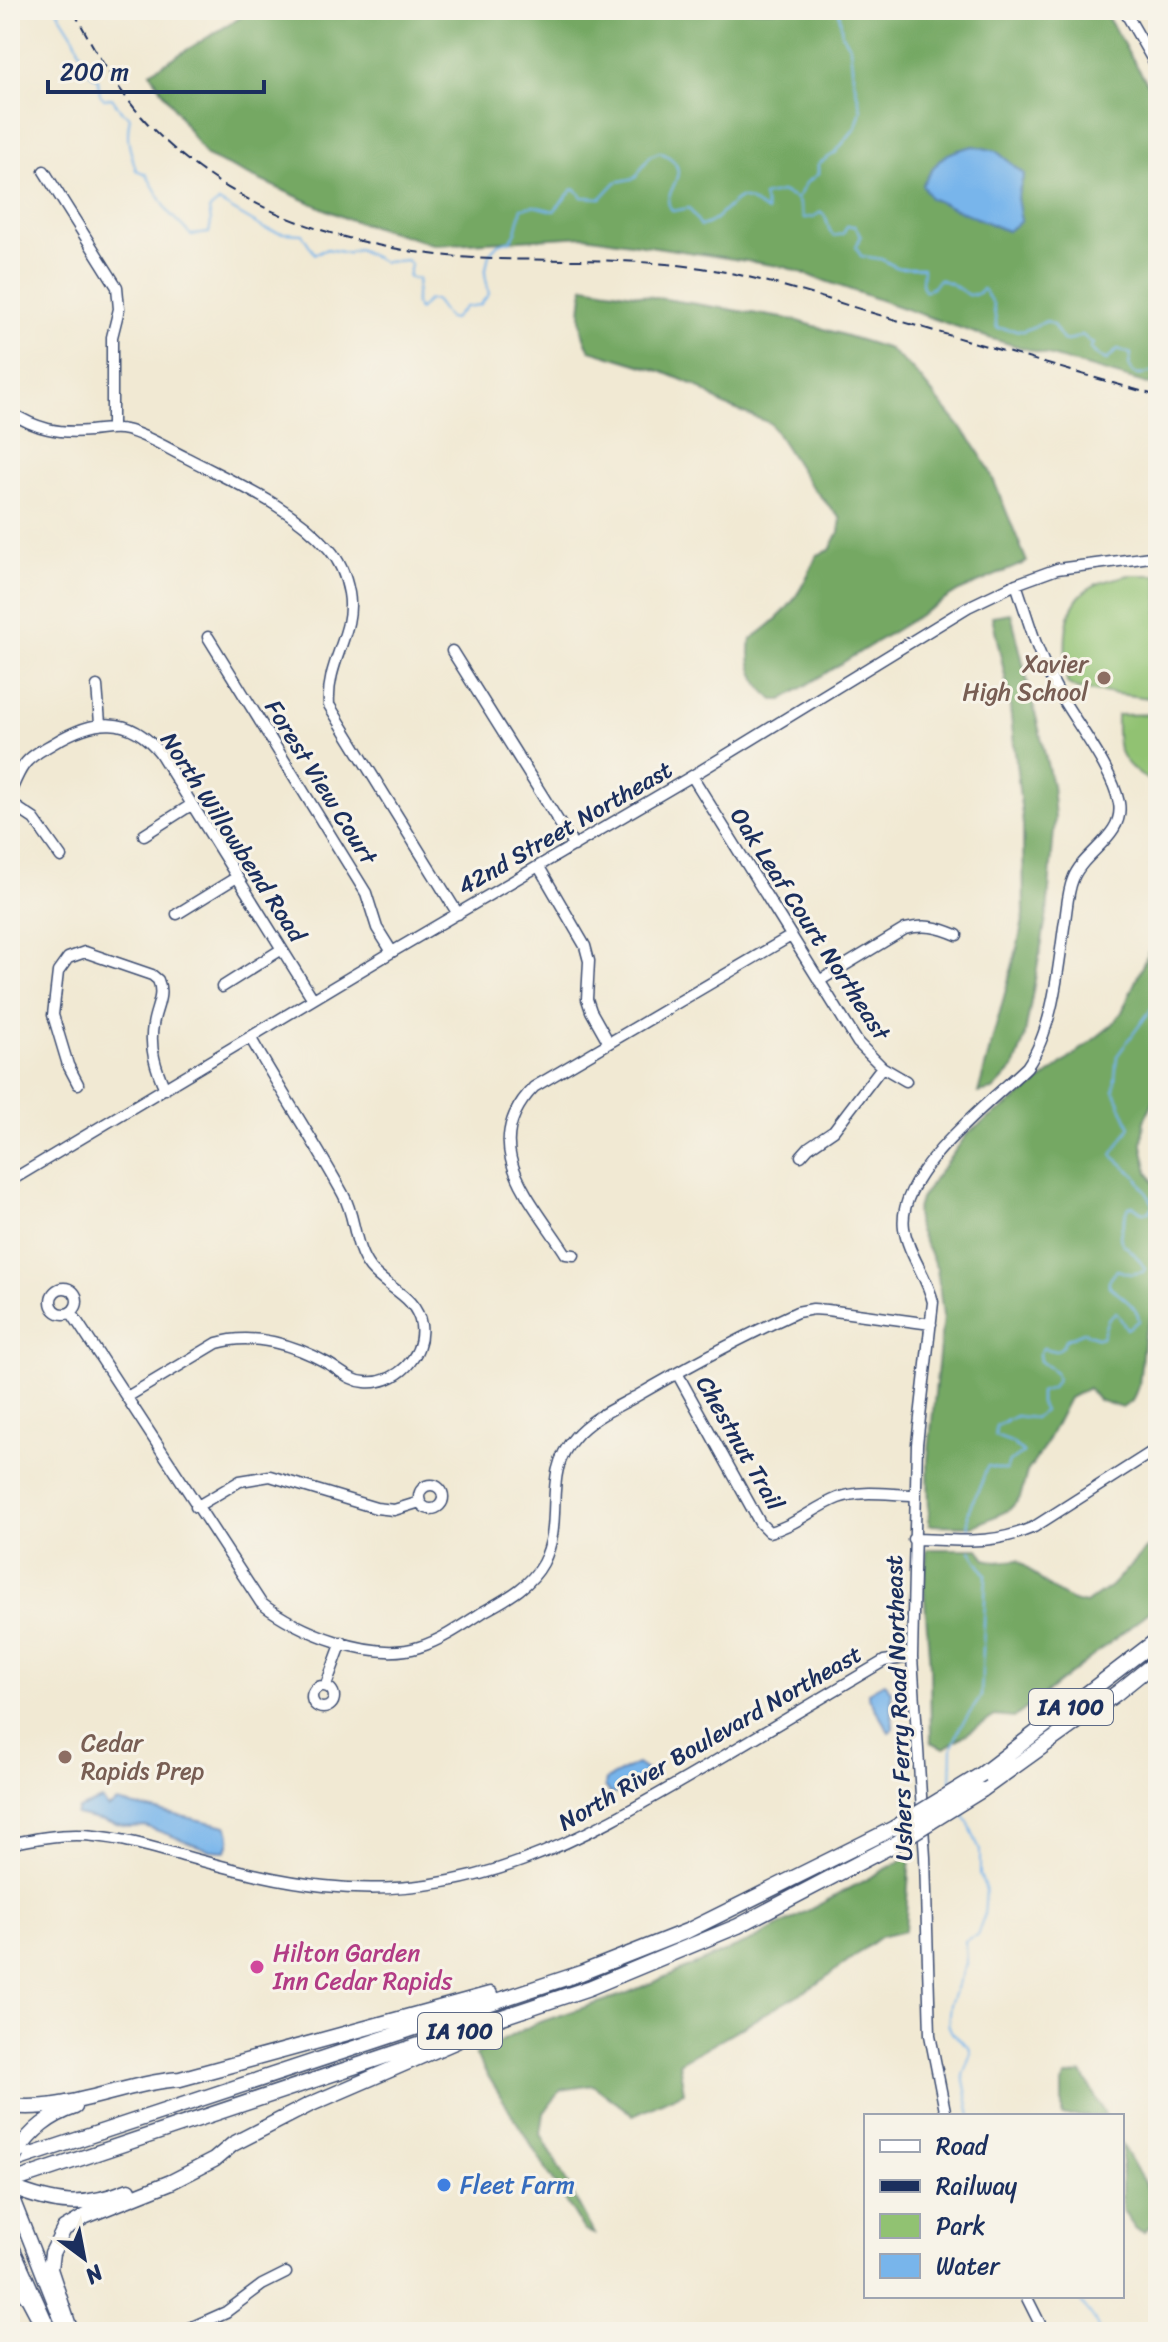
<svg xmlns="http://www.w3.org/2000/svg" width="1168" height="2342" font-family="Sriracha,sans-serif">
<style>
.green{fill:#91c272;stroke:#567868;stroke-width:2}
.forest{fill:#74a864;stroke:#486c61;stroke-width:2}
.water{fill:#78b5eb;stroke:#4a72a4;stroke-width:2}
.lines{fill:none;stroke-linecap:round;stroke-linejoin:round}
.stream{stroke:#78b5eb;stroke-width:2}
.minor-casing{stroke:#3b4b70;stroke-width:13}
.major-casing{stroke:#3b4b70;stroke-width:15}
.highway-casing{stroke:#3b4b70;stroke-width:17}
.minor{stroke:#fff;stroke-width:10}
.major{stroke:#fff;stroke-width:12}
.highway{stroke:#fff;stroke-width:14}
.rail{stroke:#1b2f5e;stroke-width:2;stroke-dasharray:12 6;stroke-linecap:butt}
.highway-bridge-casing{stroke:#3b4b70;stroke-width:17;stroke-linecap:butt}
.highway-bridge{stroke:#fff;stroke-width:14}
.education-dot{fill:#8d6e63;stroke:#f7f3e8;stroke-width:3}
.hotel-dot{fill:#d1479c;stroke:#f7f3e8;stroke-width:3}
.shop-dot{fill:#3f7fe0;stroke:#f7f3e8;stroke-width:3}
.labels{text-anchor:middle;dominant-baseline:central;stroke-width:6;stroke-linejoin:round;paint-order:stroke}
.shield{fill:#f7f3e8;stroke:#5d6a87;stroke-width:2}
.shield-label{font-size:22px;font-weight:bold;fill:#1b2f5e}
.education-label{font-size:24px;fill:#785e54;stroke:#f7f3e8;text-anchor:end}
.street-label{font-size:24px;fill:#1b2f5e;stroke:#f7f3e8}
.hotel-label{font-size:24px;fill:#b23c85;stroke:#f7f3e8;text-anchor:start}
.shop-label{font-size:24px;fill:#366cbe;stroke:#f7f3e8;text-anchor:start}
</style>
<rect width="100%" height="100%" fill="#f7f3e8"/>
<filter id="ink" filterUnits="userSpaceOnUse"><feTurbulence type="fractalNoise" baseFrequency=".0125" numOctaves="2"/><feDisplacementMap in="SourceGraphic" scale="16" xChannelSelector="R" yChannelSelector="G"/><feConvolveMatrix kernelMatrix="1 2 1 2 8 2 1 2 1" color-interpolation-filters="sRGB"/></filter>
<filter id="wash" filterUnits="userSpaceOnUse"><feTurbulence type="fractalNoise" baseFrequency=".006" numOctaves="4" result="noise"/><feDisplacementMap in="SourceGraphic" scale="32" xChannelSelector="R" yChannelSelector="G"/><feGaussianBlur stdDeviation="1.8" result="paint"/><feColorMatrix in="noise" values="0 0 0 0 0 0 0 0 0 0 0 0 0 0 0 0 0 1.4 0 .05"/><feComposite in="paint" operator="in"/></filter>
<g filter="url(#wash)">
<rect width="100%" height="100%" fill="#f1e9d3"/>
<path class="green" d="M1129,575H1158V699L1077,689L1067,683C1065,651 1059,603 1093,586C1104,580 1118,578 1129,575Z
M1158,714V782C1143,781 1124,764 1119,749C1116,739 1117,726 1117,715Z"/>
<path class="forest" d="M253,10H1103L1158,101V387L992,339L785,267L585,236L436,245L345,218L206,156L150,72Z
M584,286L795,320L889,349L914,371L971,440L989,469L1027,562L959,591L782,700H773C754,683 747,664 751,639C788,614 800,595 817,555L830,550L839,532L841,519L810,485L770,423L724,405L697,386L663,372L590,350C577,329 581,309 584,286Z
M1011,613L1040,733L1052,785L1055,818L1047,914L1024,1040L1014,1068L993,1090L978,1093L1018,945L1024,915L1023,825L1008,690L992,616Z
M1158,930V1092L1144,1121L1142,1145L1148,1172L1158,1190V1297L1144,1335L1139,1385L1132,1401L1122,1408L1098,1400L1088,1388L1069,1398L1043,1449L1027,1472L1020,1498L1009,1510L974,1526L929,1525L928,1460L943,1316L937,1269L918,1229L916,1213L920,1199L968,1133L1027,1092L1112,1025L1122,1012Z
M1158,1537V1605L1014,1718L995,1716L944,1748L931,1742L930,1666L924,1588L927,1549H979L986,1559L997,1562L1018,1560C1037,1576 1059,1600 1085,1604L1111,1586Z
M910,1856L905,1931L880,1937L817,1984L679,2063L684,2092L633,2115L593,2085L561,2090L544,2113L541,2134L594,2234L584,2230L475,2055L534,2024L625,1994L755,1939Z
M1082,2073L1106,2116H1062V2084L1066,2077Z
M1122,2144L1158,2207V2219L1144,2232L1136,2229L1122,2209Z"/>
<path class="water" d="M974,146L996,151L1024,174L1017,198L1021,221L1007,231L930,198L922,185C940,158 941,153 974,146Z
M884,1683L891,1691L893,1729L889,1732L868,1696V1692Z
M637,1764L647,1771C643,1785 624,1796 610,1793L605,1786L606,1780Z
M102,1800L108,1808L117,1802L226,1826C232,1833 231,1845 225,1851L210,1850L145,1826L130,1827L76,1815L78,1809Z"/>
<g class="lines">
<path class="stream" d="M57,10L74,37L90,74L98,79L100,94L104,99L112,98L120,110L130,117C125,141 130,148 136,170L146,174L169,213L191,235L209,233L211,222L209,210L219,202L265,229L283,233L302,234L315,254L327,249L347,253L358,249L383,262L407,260L411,265L408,277L418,279L415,304L419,310L428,300H435L448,318L453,319L465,307L480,305L489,294L485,274L489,254L498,244L511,240L516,232L522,208L534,206L554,211L572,190L576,189L582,197L601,198L616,182L635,178L650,156L660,152C702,172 654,194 673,211L689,208L701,226C717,223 725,206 740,198L749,200L767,212L763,196L781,192L797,199L804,218L813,217L821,212C830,219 825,228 834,236L843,234L847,226H855L861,236L856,247L861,256L881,259L898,268H923L922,284L925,291L933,287L939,279L952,284L968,295L977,294L983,289L993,304L997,328L1023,331L1047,321L1053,325L1063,340L1068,341L1082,335L1093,344L1090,348L1098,356L1107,360L1118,349L1131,354L1129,365C1135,382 1145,373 1158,370
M797,199L806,183L818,174V164L835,153L856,127L861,110L853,76L850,47L842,35L839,10
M10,1092L16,1107
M970,1533C964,1507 972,1506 981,1484C984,1477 984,1472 988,1466L1006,1470L1009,1462L1024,1453L1011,1442L995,1436L996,1426L1016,1416L1034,1418L1044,1411L1040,1403V1392L1052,1388L1057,1379L1055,1372L1040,1361L1039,1354L1043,1348L1056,1351L1062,1347L1065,1340L1084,1332L1098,1338L1102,1337L1108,1319L1116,1312L1127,1329L1139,1321C1138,1306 1120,1296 1109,1286V1281L1117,1270L1131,1274L1143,1272L1145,1269C1125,1233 1110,1256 1129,1207L1134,1206C1139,1211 1142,1213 1149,1212L1154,1205L1136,1176L1112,1155L1130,1127L1114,1090L1117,1056L1155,1004L1158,981
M951,1786L952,1748L960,1727L981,1697L986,1575L971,1551
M960,1810L969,1824L980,1851V1875L986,1890L984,1916L977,1935L965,1941L966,1964L950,2004L948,2024L952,2033L969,2047L971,2053L963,2075L971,2116
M1077,2296C1084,2309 1096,2317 1099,2332"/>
</g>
</g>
<g filter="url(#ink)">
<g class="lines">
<defs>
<path id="minor" d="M1124,10L1158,69
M44,171L117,287L119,309L112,337V428
M10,412C36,429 59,434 90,431C102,430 115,427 126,430C147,435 168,449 187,458C235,483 293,507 329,549C340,561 346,577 349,593C356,633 326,661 329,705L458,914
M208,637L366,893L377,928L392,952
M452,651L574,846
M97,686L100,723
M692,776L858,1043L882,1067L906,1081
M10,793C14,784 18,773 24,765C31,755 44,749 54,743C94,719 129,714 160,753L313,999
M10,803L34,819L61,857
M144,835L191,805
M539,867L585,946L589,961L587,999L591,1011L609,1043
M177,914L237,877
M819,981L905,929C925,924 938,927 957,935
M222,987L282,949
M78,1084L68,1065L53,1015L58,972L68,958L85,952L152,975L158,980C165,996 155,1009 153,1025C149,1048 156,1069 165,1089
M801,1156L809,1147L834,1130L882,1067
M10,1181L392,952L692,776L968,607L1016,584L1057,569L1158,556
M574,1255L566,1254C531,1199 476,1146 534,1087L791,936
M51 1301a13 13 0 1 1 26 0a13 13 0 1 1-26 0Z
M71,1312L261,1603C297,1632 373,1662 419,1647C442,1640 463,1625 483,1612C506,1599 530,1587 543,1563C566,1519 540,1475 575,1437C590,1419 615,1408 635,1397C688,1366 742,1337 797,1312L813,1309L827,1310L931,1324
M677,1373L760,1523L769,1532C795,1526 813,1508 838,1498C861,1489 891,1495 915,1495
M127,1397L217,1343C253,1332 295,1345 327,1363C340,1370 350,1381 365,1382C396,1385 425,1357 421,1325C417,1296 386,1288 370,1268C353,1246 356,1217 343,1194C314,1141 280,1090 250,1037
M419 1497a12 12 0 1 1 24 0a12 12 0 1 1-24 0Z
M196,1507L240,1481L270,1476L376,1508L394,1510L420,1502
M913,1539C959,1540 991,1546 1034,1527L1158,1448
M326,1685L342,1642
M312 1697a11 11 0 1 1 22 0a11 11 0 1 1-22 0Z
M10,1844C32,1839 53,1835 76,1835C110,1835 144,1845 176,1854C225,1867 273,1881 324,1886C473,1902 579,1841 702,1769C763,1733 824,1697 884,1661L912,1657
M946,2116L930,2035L925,1857L912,1657L917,1444L933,1302C927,1276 908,1254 904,1228C896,1173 992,1101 1027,1067C1053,1030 1058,970 1064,927C1067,911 1067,893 1073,879C1083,852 1125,836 1119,803C1112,767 1073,720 1055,686C1037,654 1028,618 1016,584
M10,2238L52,2332
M1026,2296L1044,2332
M181,2332L226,2312L262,2285L286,2273"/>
<path id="major" d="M10,2191L60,2318
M10,2250L26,2296L45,2332"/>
<path id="highway" d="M982,1774L1158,1639
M982,1790L1117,1693L1158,1660
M10,2106C67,2113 123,2083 180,2079L490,1994
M17,2152C32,2130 49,2116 75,2107
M10,2162L581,1973L687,1931L894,1828
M10,2182L589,1988L738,1926L895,1844
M10,2187C56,2205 82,2209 129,2190
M10,2269L26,2296
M71,2332L50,2269L52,2253L64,2229L86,2216L171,2182L214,2160L233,2144L309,2105L457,2041"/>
</defs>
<use href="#minor" class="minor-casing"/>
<use href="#major" class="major-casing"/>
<use href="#highway" class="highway-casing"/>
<use href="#minor" class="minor"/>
<use href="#major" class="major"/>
<use href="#highway" class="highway"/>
<path class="rail" d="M73,10C93,47 114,85 141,116C229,216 366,255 495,259C576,261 655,257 735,274C786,285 836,302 886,317C977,343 1067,370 1158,396"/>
<defs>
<path id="highway-bridge" d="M894,1828L982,1774
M895,1844L982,1790
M10,2164L17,2152"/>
</defs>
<use href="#highway-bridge" class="highway-bridge-casing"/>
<use href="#highway-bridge" class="highway-bridge"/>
</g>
</g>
<g class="education-dot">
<circle cx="1104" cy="678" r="8"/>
<circle cx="65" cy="1757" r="8"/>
</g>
<circle class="hotel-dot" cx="257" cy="1967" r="8"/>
<circle class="shop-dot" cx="444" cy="2185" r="8"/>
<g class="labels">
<g class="shield">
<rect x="1029" y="1689" width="84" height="36" rx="6"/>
<rect x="418" y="2013" width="84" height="36" rx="6"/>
</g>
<g class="shield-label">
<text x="1071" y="1707">IA 100</text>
<text x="460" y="2031">IA 100</text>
</g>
<g class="education-label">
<text x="1088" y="664">Xavier<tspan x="1088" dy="28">High School</tspan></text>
<text x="81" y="1743" text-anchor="start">Cedar<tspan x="81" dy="28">Rapids Prep</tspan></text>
</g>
<g class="street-label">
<text transform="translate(321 782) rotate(58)">Forest View Court</text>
<text transform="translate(565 828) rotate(-30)">42nd Street Northeast</text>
<text transform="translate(233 837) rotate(57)">North Willowbend Road</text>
<text transform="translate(810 924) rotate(57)">Oak Leaf Court Northeast</text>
<text transform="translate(740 1443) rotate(60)">Chestnut Trail</text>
<text transform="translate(899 1708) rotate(-92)">Ushers Ferry Road Northeast</text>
<text transform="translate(710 1738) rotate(-30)">North River Boulevard Northeast</text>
</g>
<g class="hotel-label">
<text x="273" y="1953">Hilton Garden<tspan x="273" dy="28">Inn Cedar Rapids</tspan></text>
</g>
<g class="shop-label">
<text x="460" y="2185">Fleet Farm</text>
</g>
</g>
<rect width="1168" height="2342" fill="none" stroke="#f7f3e8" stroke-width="40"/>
<rect x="864" y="2114" width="260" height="184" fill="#f7f3e8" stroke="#9fa5b1" stroke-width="2"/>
<rect x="880" y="2140" width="40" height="12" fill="#ffffff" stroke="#9fa5b1" stroke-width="2"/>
<text x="936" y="2154" font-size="24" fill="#1b2f5e">Road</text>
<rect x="880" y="2180" width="40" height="12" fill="#1b2f5e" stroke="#9fa5b1" stroke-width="2"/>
<text x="936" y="2194" font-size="24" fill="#1b2f5e">Railway</text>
<rect x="880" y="2214" width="40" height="24" fill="#91c272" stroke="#9fa5b1" stroke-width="2"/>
<text x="936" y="2234" font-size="24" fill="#1b2f5e">Park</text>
<rect x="880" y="2254" width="40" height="24" fill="#78b5eb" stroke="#9fa5b1" stroke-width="2"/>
<text x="936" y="2274" font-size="24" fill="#1b2f5e">Water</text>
<g transform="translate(84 2258) rotate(148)" stroke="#f7f3e8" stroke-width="6" paint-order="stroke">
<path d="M0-6L14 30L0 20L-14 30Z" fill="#1b2f5e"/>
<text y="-12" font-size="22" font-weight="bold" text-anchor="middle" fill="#1b2f5e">N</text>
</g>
<path d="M48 80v12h216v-12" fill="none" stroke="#1b2f5e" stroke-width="4"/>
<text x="60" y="80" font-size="24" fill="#1b2f5e" stroke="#f7f3e8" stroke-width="6" paint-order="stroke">200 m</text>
</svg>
